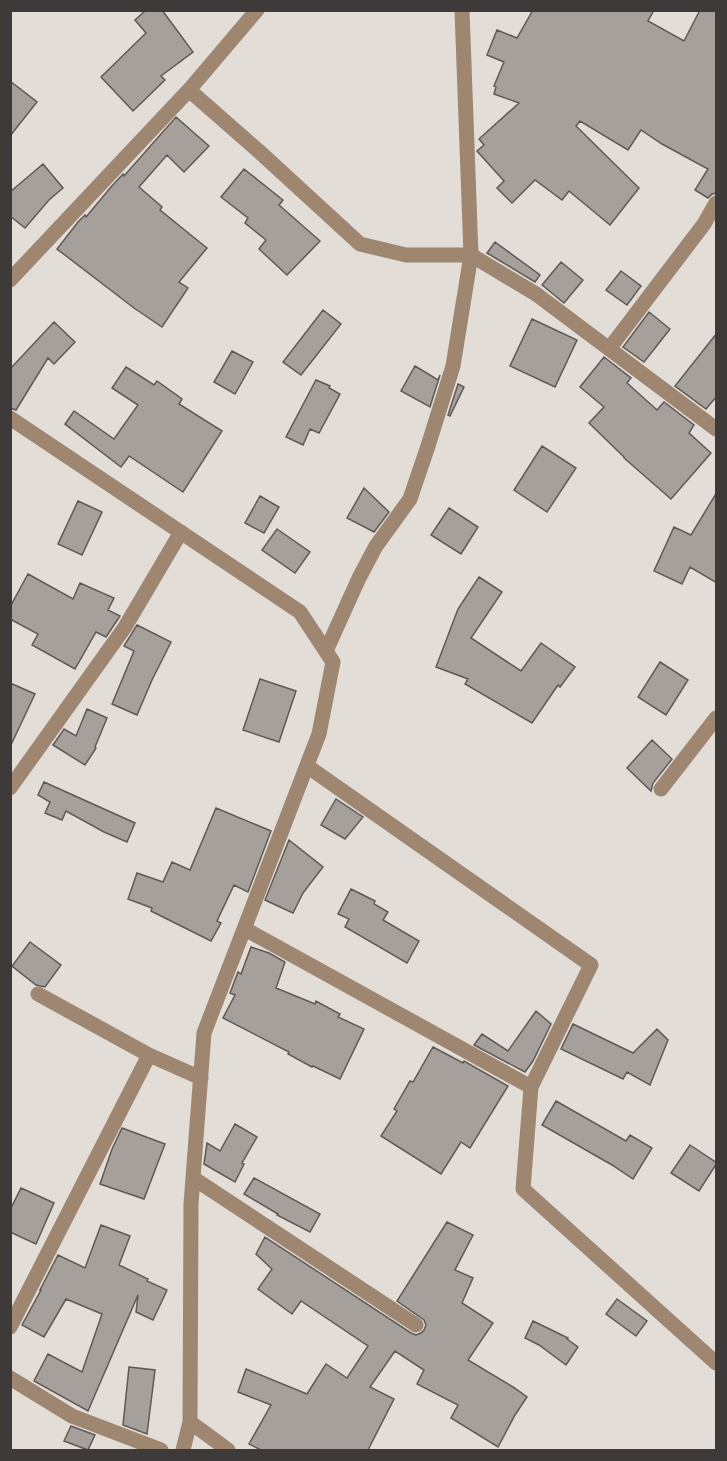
<svg xmlns="http://www.w3.org/2000/svg" width="727" height="1461" font-family="'Exo 2',sans-serif">
<style>
.building{fill:#a6a09c;stroke:#5e5955;stroke-width:1.5}
.lines{fill:none;stroke-linecap:round;stroke-linejoin:round}
.minor{stroke:#9e8671;stroke-width:15}
</style>
<rect width="100%" height="100%" fill="#e3ddd8"/>
<path class="building" d="M146,10H162L193,52L161,76L165,80L133,111L101,77L146,33L135,20Z
M533,10H654L648,21L684,41L700,10H717V193L712,194L708,198L695,190L708,169L662,144L641,130L628,150L580,121L576,126L639,188L610,225L569,191L562,200L535,180L512,203L497,188L504,181L477,151L484,145L479,139L519,103L494,94L496,87L494,86L504,62L487,55L497,30L517,38Z
M10,81L37,102L10,136Z
M176,117L209,146L184,172L167,155L139,187L162,207L160,210L207,248L179,282L188,288L162,327L134,308L57,249L78,222L85,215L86,217L111,187L123,174L124,176Z
M43,164L63,188L49,200L25,228L10,216V192Z
M244,169L283,200L279,205L320,241L287,275L259,249L266,240L245,223L248,218L221,197Z
M495,242L540,275L535,282L487,253Z
M561,262L583,280L564,303L542,285Z
M621,271L641,286L627,305L606,290Z
M323,310L341,324L301,375L283,362Z
M649,312L670,329L644,362L623,347Z
M532,319L577,340L555,387L510,366Z
M54,322L75,342L54,364L48,358L16,410L10,408V369Z
M717,333V396L706,409L675,386Z
M232,351L253,362L235,394L214,382Z
M604,357L631,378L627,383L657,410L664,402L694,425L689,433L711,453L671,499L624,458V457L589,423L604,407L580,387Z
M415,366L438,380L440,375L430,407L401,391Z
M126,367L154,385L157,381L182,399L179,404L222,431L183,492L129,456L121,467L65,424L74,411L114,439L138,405L112,388Z
M316,380L330,386L329,388L340,394L319,433L310,429L303,445L286,437Z
M458,384L464,387L450,416L448,415Z
M542,446L576,468L547,512L514,490Z
M364,488L389,512L374,532L347,518Z
M717,492V583L690,567L682,584L654,571L674,527L691,535Z
M260,496L279,507L264,533L245,523Z
M78,501L102,512L82,555L58,544Z
M449,508L478,527L461,554L431,535Z
M277,529L310,552L295,573L262,550Z
M28,574L73,599L80,583L114,598L108,610L120,616L106,637L96,632L75,669L32,645L38,634L10,619V607Z
M479,577L502,592L471,638L521,671L541,643L575,667L560,687L558,685L532,723L465,684L468,679L436,667L458,609Z
M137,625L171,642L152,680L137,715L112,704L134,651L124,646Z
M660,662L688,680L666,715L638,697Z
M260,679L296,691L279,742L243,730Z
M10,683L35,694L10,747Z
M87,709L107,718L95,747L96,748L85,765L53,745L64,729L76,736Z
M652,740L672,759L653,783L651,791L627,768Z
M44,782L135,823L127,842L104,832L66,811L62,820L45,813L50,802L38,795Z
M336,799L363,817L345,839L321,825Z
M216,808L271,831L248,892L234,885L217,921L221,923L211,941L151,911L152,908L128,899L137,873L163,882L172,862L190,870Z
M289,840L323,867L303,893L293,913L265,900Z
M351,889L375,901L374,904L388,912L383,920L419,941L407,963L345,927L349,919L338,914Z
M30,942L61,965L45,987L36,985L12,966Z
M251,947L269,953L285,962L276,988L315,1004L316,1001L340,1014L338,1017L364,1029L340,1079L313,1066L312,1067L288,1054L289,1052L223,1018L235,995L230,993L238,972L241,974Z
M536,1011L551,1024L533,1061L525,1072L474,1045L482,1034L508,1051Z
M573,1024L633,1053L657,1029L668,1040L650,1085L627,1072L623,1079L561,1049Z
M433,1047L463,1063L464,1061L508,1086L470,1148L461,1142L441,1174L381,1136L397,1111L394,1109L410,1081L413,1082Z
M556,1101L626,1141L630,1135L652,1148L633,1179L612,1165L542,1125Z
M235,1124L257,1137L242,1163L244,1164L235,1182L204,1164L207,1143L220,1151Z
M122,1128L165,1144L144,1199L100,1184L112,1149Z
M690,1145L717,1163L699,1191L671,1173Z
M254,1178L320,1214L310,1232L277,1215L278,1214L244,1194Z
M21,1188L54,1203L36,1244L10,1232V1210Z
M447,1222L473,1235L455,1270L473,1278L462,1303L493,1323L468,1360L513,1387L527,1397L515,1415L498,1447L451,1418L458,1405L417,1384L424,1370L395,1351L370,1387L394,1399L368,1450H261L249,1444L271,1405L238,1392L246,1369L307,1394L326,1364L347,1378L368,1346L301,1301L292,1314L258,1289L272,1269L256,1254L265,1237L411,1333L416,1335L421,1333L424,1330L426,1325L424,1320L397,1301Z
M101,1225L130,1236L119,1265L148,1279L147,1281L167,1290L153,1320L136,1312L138,1295L88,1411L34,1381L48,1354L82,1372L102,1314L66,1299L44,1337L22,1325L41,1290H40L58,1255L85,1268Z
M617,1299L647,1321L636,1336L606,1314Z
M533,1321L568,1338L567,1339L578,1347L566,1365L539,1345L525,1338Z
M129,1367L155,1370L147,1434L123,1425Z
M71,1426L95,1435L88,1450L64,1441Z"/>
<g class="lines">
<path class="minor" d="M189,90L263,155L360,244L406,255H471L536,294L716,429
M10,280L189,90L257,10
M609,349L704,224L716,203
M10,418L300,612L333,662L319,734L204,1033L191,1204L190,1422L228,1450
M326,651L359,578L376,546L410,499L428,446L453,366L471,255L462,10
M10,788L125,627L181,532
M661,789L716,718
M245,929L531,1087L591,965L307,766
M38,994L149,1055L201,1078
M531,1087L523,1189L716,1363
M193,1178L416,1325
M10,1327L149,1055
M10,1378L72,1416L161,1450
M183,1450L190,1422"/>
</g>
<rect width="727" height="1461" fill="none" stroke="#3d3a39" stroke-width="24"/>
</svg>
